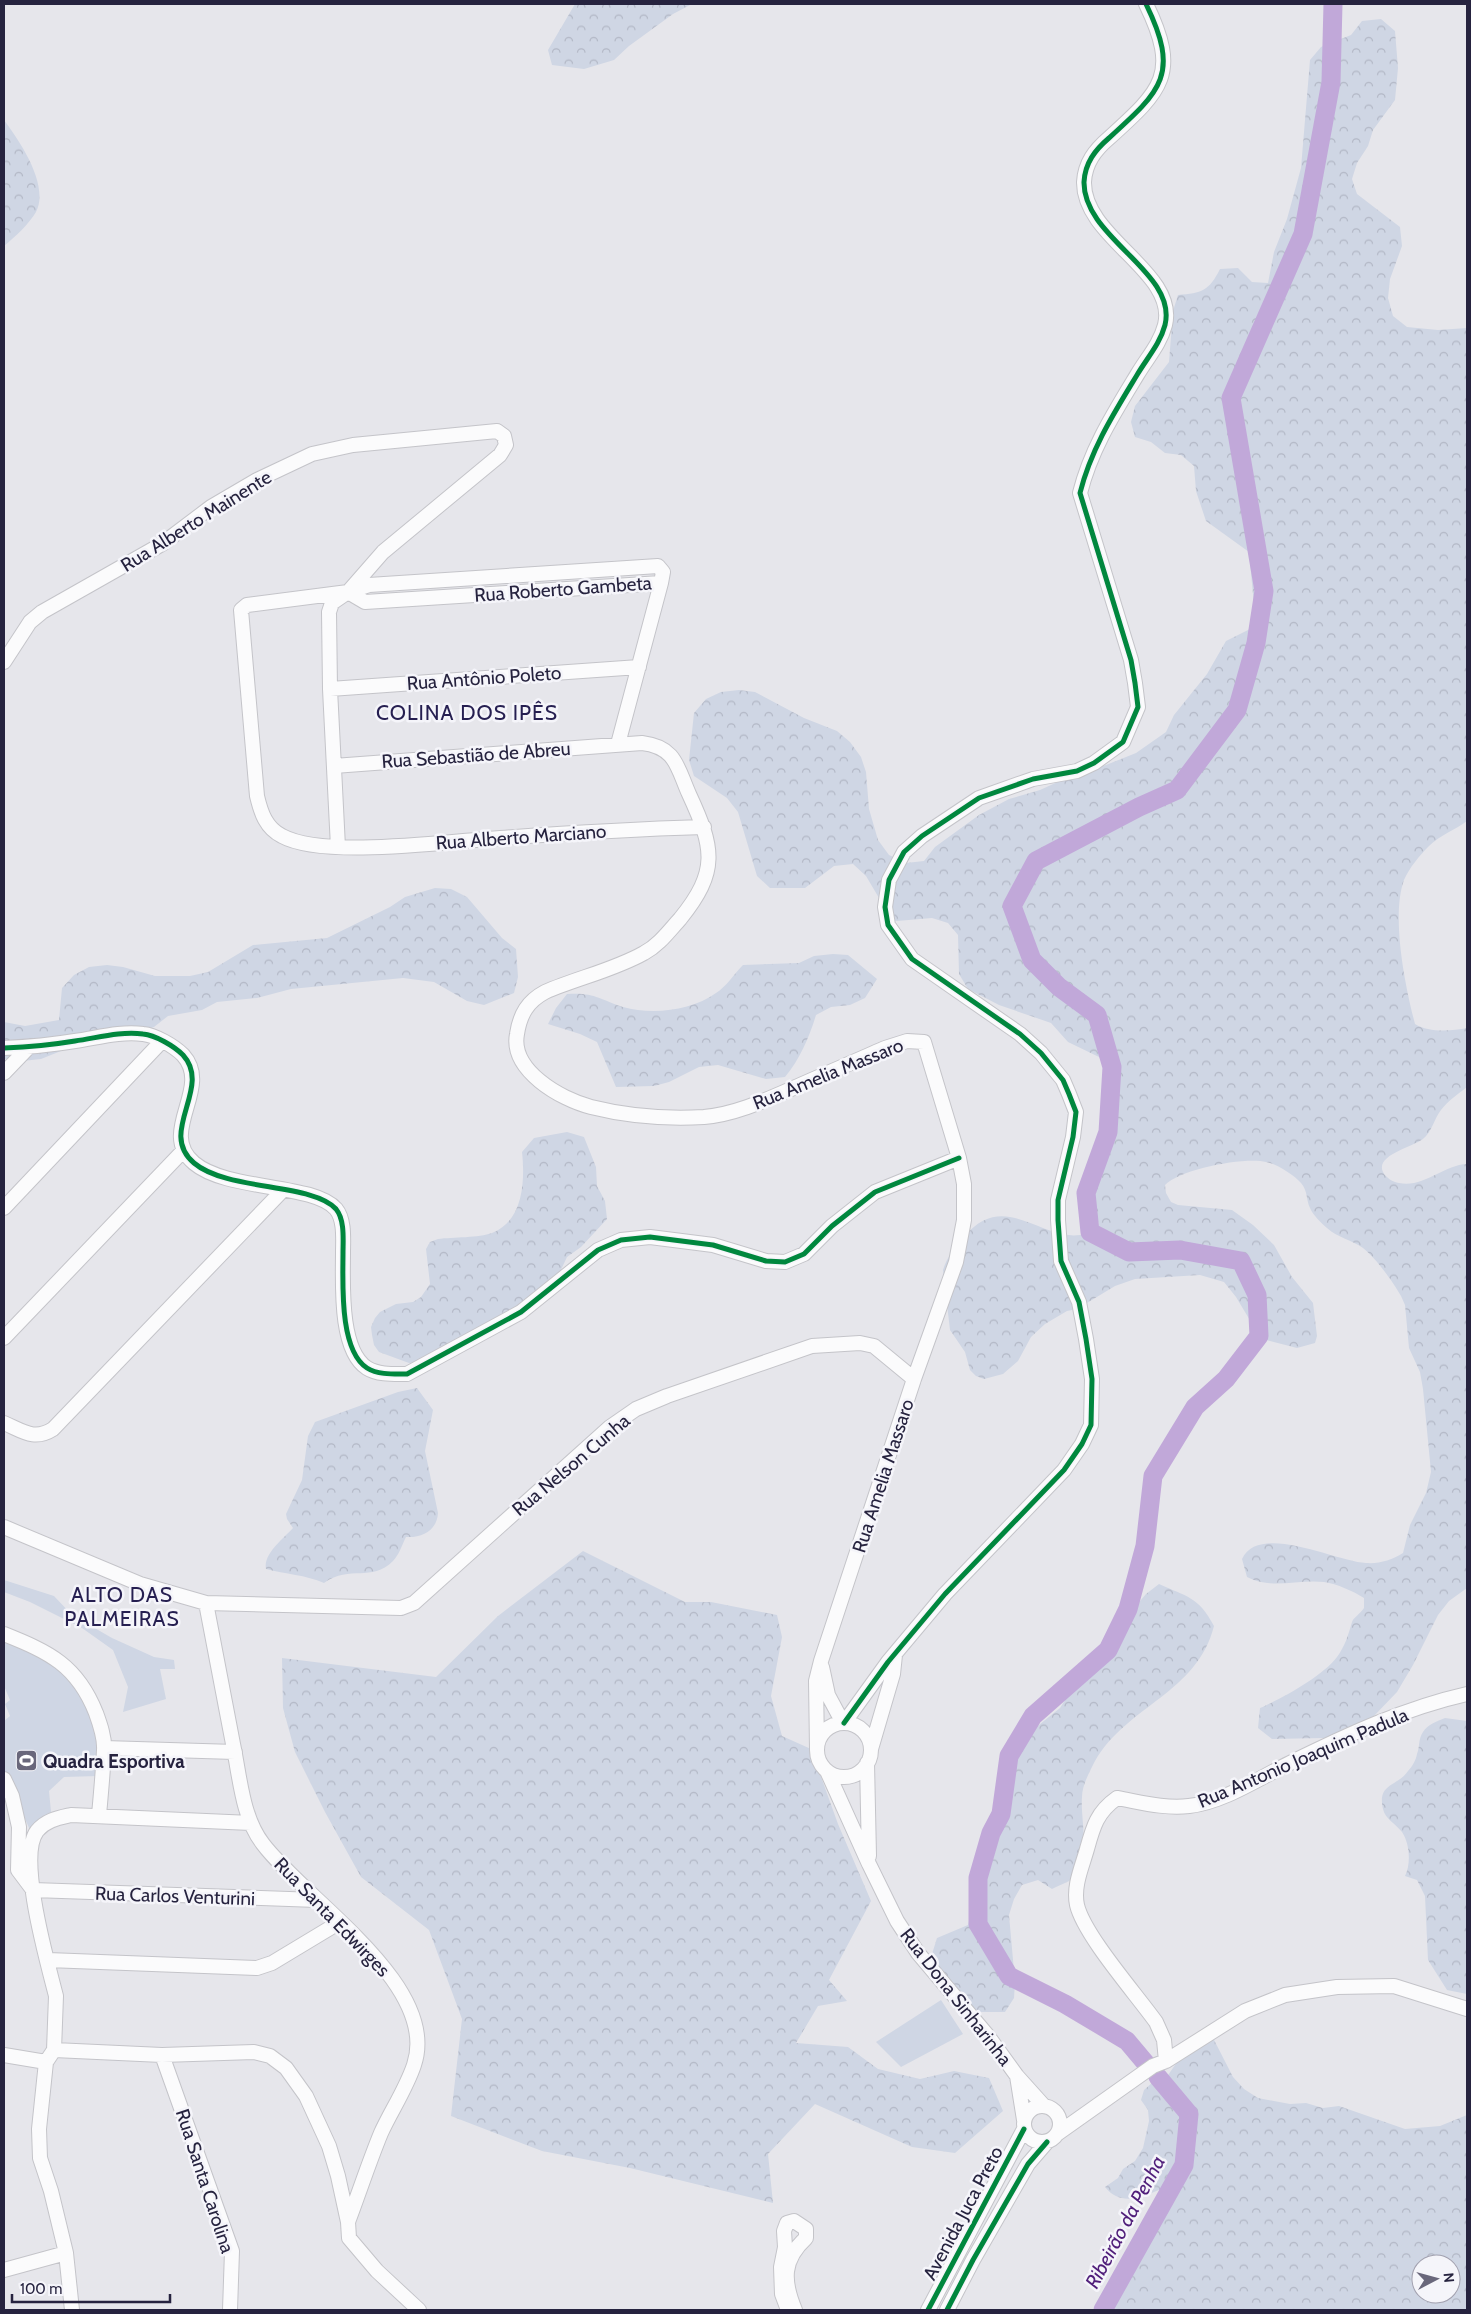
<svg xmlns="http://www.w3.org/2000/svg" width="1471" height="2314" font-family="Cabin,sans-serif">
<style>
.forest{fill:url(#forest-crowns);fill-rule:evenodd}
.green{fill:#cfd6e4}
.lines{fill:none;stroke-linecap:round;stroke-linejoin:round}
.river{stroke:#c1a8d9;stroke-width:19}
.minor-casing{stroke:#c4c4c9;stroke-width:16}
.minor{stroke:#fbfbfc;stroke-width:14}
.cycleway-casing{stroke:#f5f5fa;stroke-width:8}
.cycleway{stroke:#00873e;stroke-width:5}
.labels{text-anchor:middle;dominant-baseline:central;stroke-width:5;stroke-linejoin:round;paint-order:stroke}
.street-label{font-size:19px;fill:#26233f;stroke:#f5f5fa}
.poi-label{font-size:19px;font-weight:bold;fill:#26233f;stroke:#f5f5fa;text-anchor:start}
.water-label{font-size:20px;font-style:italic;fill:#501e7a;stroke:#f5f5fa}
.quarter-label{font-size:21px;letter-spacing:1px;fill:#261f51;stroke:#f5f5fa}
</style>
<defs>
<pattern id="forest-crowns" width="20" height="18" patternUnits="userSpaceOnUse" patternTransform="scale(1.25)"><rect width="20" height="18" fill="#cfd6e4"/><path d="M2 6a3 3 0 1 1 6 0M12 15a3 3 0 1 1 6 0" fill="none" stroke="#b2b7c5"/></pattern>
</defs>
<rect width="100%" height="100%" fill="#e6e6eb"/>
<path class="forest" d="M575,4H692L673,14L629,46L614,60L584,69L552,65L548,50Z
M1381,19L1395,31L1398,68L1395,100L1373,130L1368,146L1357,163L1352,179L1357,194L1400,227L1402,246L1390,279L1388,298L1393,316L1407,327L1438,330L1467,328V821C1455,830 1440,835 1429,846C1420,855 1409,868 1404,880C1391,916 1405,986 1415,1024C1429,1033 1452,1031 1467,1028V1087C1458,1094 1448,1101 1441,1110C1434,1119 1432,1132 1423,1139C1413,1147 1375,1155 1383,1172C1386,1178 1393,1182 1399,1183C1424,1188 1443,1165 1467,1164V1588L1449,1601L1438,1615L1413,1665L1397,1692L1373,1717L1339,1733L1324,1738L1272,1739L1258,1728L1260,1708C1281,1699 1323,1676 1337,1657C1345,1646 1348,1636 1352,1622C1353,1618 1361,1613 1364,1608V1598C1353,1591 1337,1584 1324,1582C1297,1579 1272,1590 1247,1577L1242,1559C1259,1522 1337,1562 1366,1563C1379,1564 1392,1560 1403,1553L1410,1525L1426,1493L1431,1472L1423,1389L1420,1372L1409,1348L1405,1305L1401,1296C1393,1282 1376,1258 1363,1248C1352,1240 1338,1238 1327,1228C1321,1223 1313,1215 1310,1208C1306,1200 1308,1191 1301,1183C1294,1175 1277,1164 1266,1162C1244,1157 1181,1169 1165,1185L1166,1193L1171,1202L1178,1205L1232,1210L1253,1225L1274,1245L1292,1277L1313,1303L1317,1336L1315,1343L1297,1348L1266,1340L1254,1327L1236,1297L1224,1282L1200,1275L1135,1279L1115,1286L1077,1309L1067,1311L1045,1324L1031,1337L1018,1361L1003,1374L984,1379L976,1376L970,1370L965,1352L950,1330L943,1270C947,1257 955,1247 964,1237C1010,1181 1053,1260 1099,1227L1096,1210L1088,1194L1086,1166L1098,1137L1119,1104L1115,1078L1112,1070L1099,1057L1068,1042L1051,1023L999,1005L968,989L959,974L958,935L948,923L932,918L897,921L892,920L866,876L853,864L834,866L805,888H770L757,876L738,812L727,798L694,776L689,760L694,713L706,699L721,692L739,690L755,692L804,718L837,731L850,742L861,757L866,772L869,809L878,840L889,855L906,863L924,861L935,847L979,815L1009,799L1040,790L1073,775L1106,765L1136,753L1166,732L1174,715L1207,674L1226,641L1256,626L1249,552L1206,521L1196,491L1194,466L1181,455L1165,453L1151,442L1135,437L1131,422L1135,406L1169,362L1173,311L1178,295C1202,293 1209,291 1220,269L1238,268L1252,282L1268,283L1274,252L1287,219L1301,168L1310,60L1321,47L1351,35L1362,21Z
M4,120C19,140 50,185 36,212C29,224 15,237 4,246Z
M435,888L451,889L467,897L502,938L516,949L518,977L514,993L484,1005L467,1001L434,982L403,978L291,989L257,998L217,1002L202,1010L168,1016L154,1027L108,1043L71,1047L41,1059L22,1061L4,1059V1022L25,1026L59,1020L62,988L74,975L89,967L107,965L123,967L155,976H190L208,972L253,945L327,938L390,907L405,897Z
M833,954L848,955L877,979L865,998L850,1005L831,1007L816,1015C809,1038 800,1059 785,1077L766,1079L718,1065L699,1067L669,1082L654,1086L616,1087L597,1042L580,1034L548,1024L556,1008L567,994C594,992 599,999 623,1007C652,1015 691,1011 716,993C726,987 734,974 743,965L799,963L814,956Z
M567,1132L584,1137L596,1167L597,1186L605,1201L607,1219L581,1247L567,1257L559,1274L534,1297L434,1361L409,1363L379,1352L374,1345L372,1335L371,1327L375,1318L380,1312L396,1304L413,1302L421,1297L430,1284L426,1249L430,1242L438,1239C453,1237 479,1238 492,1233C524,1221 525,1179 522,1152L534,1138Z
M417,1388L433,1410L425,1451L438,1513C437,1530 423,1538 406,1537C402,1545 399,1555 393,1561C371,1583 351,1564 324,1583C306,1575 285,1574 266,1569C263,1554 283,1539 293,1528L287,1519L286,1514L302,1480L308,1436L315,1422L398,1392Z
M583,1551L685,1602H711L777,1615L782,1637L771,1696L782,1736L811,1749L838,1824L871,1901L829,1980L847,2001L818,2006L796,2043L848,2047L878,2069L920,2079L954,2071L989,2078L1003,2111L955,2153L912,2147L815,2104L768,2154L773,2203L630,2168L542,2151L451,2116L462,2019L429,1930L361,1877L325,1812L295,1752L283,1708L282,1658L436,1677L498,1616Z
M1159,1584C1187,1597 1198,1596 1214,1626C1197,1693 1128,1705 1095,1761C1090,1771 1082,1785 1082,1797C1080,1820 1093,1863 1069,1881C1064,1884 1057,1886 1052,1889L1038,1880L1022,1885L1014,1899L1009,1915L1015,1982L1014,1998L1005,2012H973L934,1970L932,1954L937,1938L968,1925L978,1889L986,1875L994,1826L1007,1793L1009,1777L1025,1743L1034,1729L1060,1708L1069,1694L1084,1683L1123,1621L1146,1594Z
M1445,1718L1467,1721V1994L1447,1990L1428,1960L1425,1896L1417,1880L1405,1876C1411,1864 1410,1844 1402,1832C1396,1824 1385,1819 1383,1809C1377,1783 1397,1787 1408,1771C1412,1767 1416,1760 1417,1754C1420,1747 1418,1739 1423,1732C1427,1725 1437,1721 1445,1718Z
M1212,2036L1233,2077L1244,2089L1258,2098L1290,2104L1306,2103L1323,2108L1339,2106L1405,2129L1440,2126L1467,2115V2310H1105L1113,2302C1113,2272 1136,2248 1150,2222C1155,2213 1158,2203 1162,2194L1159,2190C1140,2198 1120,2206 1105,2187L1118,2178L1123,2169L1135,2161L1143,2148L1149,2121L1148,2110L1141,2100L1144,2090L1153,2082L1166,2078L1182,2055ZM1421,2264H1451V2294H1421Z"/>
<path class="green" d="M4,1580L54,1596L72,1615L112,1638L154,1657L174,1660L175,1669H160L166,1699L123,1712L128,1687L113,1650L82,1628L30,1602L4,1592Z
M4,1639L65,1670L86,1696L97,1728L98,1776L64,1777L49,1791L51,1812L30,1830L4,1771V1721L10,1716L5,1704L10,1700L4,1686Z
M941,2000L963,2034L901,2067L876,2042Z"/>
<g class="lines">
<path class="river" d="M1148,2066L1127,2041L1065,2004L1009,1976L978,1924V1878L991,1833L1001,1814L1009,1756L1033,1716L1108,1650L1128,1609L1145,1546L1153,1476L1195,1407L1226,1379L1259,1336L1257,1295L1241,1261L1180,1250L1129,1252L1090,1232L1086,1193L1108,1132L1112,1067L1097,1015L1059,987L1032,960L1012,906L1036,861L1139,807L1177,790L1237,710L1256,643L1264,591L1231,398L1303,234L1331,82L1333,4
M1103,2310L1184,2165L1189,2114L1158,2077"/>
<defs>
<path id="minor" d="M348,592L365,602L661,583
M4,662L30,622L42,612L162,544L211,507L257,480L312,454L353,445L497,431L504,436L506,445L500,455L383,552L348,592L332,603L329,612L330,689L338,847
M330,689L639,667
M618,744L661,583L663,572L658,566L369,585L348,592L247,605L241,610L257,796C261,813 266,828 282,836C324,859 450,841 500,838C568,833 636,829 704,827
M334,766L642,743C676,747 677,767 689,794C714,848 719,871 680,919C669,931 659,945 644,953C614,970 577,978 545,992C528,1001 520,1014 517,1034C510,1070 560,1099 591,1107C627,1116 668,1119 704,1117C737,1114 768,1099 798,1086C827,1073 856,1061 885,1048L907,1041L924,1042L959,1158L964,1184V1220L956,1262L914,1379L821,1661L816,1681L817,1749
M4,1048C28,1047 51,1045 75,1041C97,1038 120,1031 143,1034C155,1035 174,1046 183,1055C213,1088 157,1132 194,1163C227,1191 313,1183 336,1209C345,1220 343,1240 343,1253C343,1282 339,1350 367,1368C378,1375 394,1374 407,1374L521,1312L598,1250L621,1240L650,1237L713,1245L766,1261L785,1262L804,1254L832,1226L875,1192L959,1158
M4,1073L29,1047
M4,1208L162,1041
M4,1338L183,1151
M4,1423C23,1431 34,1441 53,1429L283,1190
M4,1527L140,1584L206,1603L401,1608L414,1603L610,1427L636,1409L667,1396L812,1346L860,1343L874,1346L914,1379
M206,1603C215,1650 224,1697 233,1744C240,1777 242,1817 263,1844C305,1900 441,1985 414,2065C406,2089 391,2111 381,2133C369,2162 359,2193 348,2222
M4,1634C49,1652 77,1665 96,1713C100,1724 105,1738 104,1750C103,1772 101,1793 99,1815
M822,1667L828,1695L843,1723
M844,1723L888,1662L945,1594L1064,1470L1082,1444L1091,1425L1092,1379L1086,1339L1079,1302L1061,1261L1058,1220V1200L1073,1137L1076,1112L1069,1094L1063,1080L1041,1053L1020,1034L912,959L888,925L885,907L889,880L904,852L922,836L979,798L1033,779L1077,771L1094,763L1123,742L1138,707L1135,683L1131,660L1080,493C1091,449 1114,413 1137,375C1147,358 1160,344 1165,325C1178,272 1083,238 1084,182C1085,163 1095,150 1109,138C1162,90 1180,74 1146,4
M817 1750a27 27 0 1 1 54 0a27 27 0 1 1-54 0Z
M104,1748L235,1752
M871,1749L893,1674L895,1655
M867,1763L869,1856
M827,1771L869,1864L897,1921L918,1953L988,2036L1017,2076L1044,2106
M4,1779L12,1796L19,1827L18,1870L33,1890L317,1900
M48,1960L257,1968L272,1963L340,1922
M54,2050L162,2055L254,2052L270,2056L286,2068L306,2096L329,2146L338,2176L348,2222L349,2238L377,2271L419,2310
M4,2055L46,2062
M162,2055L232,2251L230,2310
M1166,2061L1245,2011L1285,1995L1337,1987L1394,1986L1467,2009
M1017,2076L1024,2120
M1024 2124a18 18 0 1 1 36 0a18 18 0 1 1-36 0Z
M1057,2134L1153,2066L1166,2061L1164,2040L1156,2022C1136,1994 1084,1935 1077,1905C1073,1886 1082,1867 1087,1849C1093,1827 1097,1812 1117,1798C1140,1802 1165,1809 1189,1806C1224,1802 1259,1778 1290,1763C1347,1735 1405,1708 1467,1694
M4,2270L66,2253
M72,2310L66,2253L51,2191L40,2158L39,2129L46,2062L54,2050L56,1996C48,1964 17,1857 37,1831C46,1820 58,1818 71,1815L251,1823
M788,2310L782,2294L781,2267L785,2247L784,2231L787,2223L794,2221L806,2229V2238C782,2260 783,2281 795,2310
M928,2310L1024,2129
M947,2310L973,2260L1028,2164L1047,2142"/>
</defs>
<use href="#minor" class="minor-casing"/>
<use href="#minor" class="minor"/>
<defs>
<path id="cycleway" d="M4,1048C28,1047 51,1045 75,1041C97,1038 120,1031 143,1034C155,1035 174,1046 183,1055C213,1088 157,1132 194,1163C227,1191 313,1183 336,1209C345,1220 343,1240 343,1253C343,1282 339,1350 367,1368C378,1375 394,1374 407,1374L521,1312L598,1250L621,1240L650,1237L713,1245L766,1261L785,1262L804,1254L832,1226L875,1192L959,1158
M844,1723L888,1662L945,1594L1064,1470L1082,1444L1091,1425L1092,1379L1086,1339L1079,1302L1061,1261L1058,1220V1200L1073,1137L1076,1112L1069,1094L1063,1080L1041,1053L1020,1034L912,959L888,925L885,907L889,880L904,852L922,836L979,798L1033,779L1077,771L1094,763L1123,742L1138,707L1135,683L1131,660L1080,493C1091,449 1114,413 1137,375C1147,358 1160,344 1165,325C1178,272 1083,238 1084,182C1085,163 1095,150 1109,138C1162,90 1180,74 1146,4
M928,2310L1024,2129
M947,2310L973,2260L1028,2164L1047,2142"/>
</defs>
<use href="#cycleway" class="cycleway-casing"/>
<use href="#cycleway" class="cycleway"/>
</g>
<defs>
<symbol id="stadium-square" viewBox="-11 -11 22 22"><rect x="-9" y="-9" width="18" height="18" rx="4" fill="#69677b" stroke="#f5f5fa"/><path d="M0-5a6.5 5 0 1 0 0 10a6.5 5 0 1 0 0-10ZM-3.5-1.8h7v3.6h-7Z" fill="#fff"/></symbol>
</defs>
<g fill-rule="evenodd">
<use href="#stadium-square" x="14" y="1748" width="25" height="25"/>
</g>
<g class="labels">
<g class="street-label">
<text transform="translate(196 521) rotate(-32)">Rua Alberto Mainente</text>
<text transform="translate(563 589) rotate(-4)">Rua Roberto Gambeta</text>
<text transform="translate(484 678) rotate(-4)">Rua Antônio Poleto</text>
<text transform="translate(476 755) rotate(-4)">Rua Sebastião de Abreu</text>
<text transform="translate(521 837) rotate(-4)">Rua Alberto Marciano</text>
<text transform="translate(828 1074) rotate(-22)">Rua Amelia Massaro</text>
<text transform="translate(571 1465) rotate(-40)">Rua Nelson Cunha</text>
<text transform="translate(883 1476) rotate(-72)">Rua Amelia Massaro</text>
<text transform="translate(1303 1758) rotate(-23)">Rua Antonio Joaquim Padula</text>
<text transform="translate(175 1896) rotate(2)">Rua Carlos Venturini</text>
<text transform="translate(332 1917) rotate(46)">Rua Santa Edwirges</text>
<text transform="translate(956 1997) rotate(52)">Rua Dona Sinharinha</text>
<text transform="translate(205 2181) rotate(72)">Rua Santa Carolina</text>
<text transform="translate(963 2213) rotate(-62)">Avenida Juca Preto</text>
</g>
<g class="poi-label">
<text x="43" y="1761">Quadra Esportiva</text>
</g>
<g class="water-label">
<text transform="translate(1125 2222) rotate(-62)">Ribeirão da Penha</text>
</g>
<g class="quarter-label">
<text x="467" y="712">COLINA DOS IPÊS</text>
<text x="122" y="1594">ALTO DAS<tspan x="122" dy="24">PALMEIRAS</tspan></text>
</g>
</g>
<rect width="1471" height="2314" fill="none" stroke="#26233f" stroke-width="10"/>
<g transform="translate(1436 2279) rotate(84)"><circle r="24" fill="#f5f5fa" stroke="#a2a1af"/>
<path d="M0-4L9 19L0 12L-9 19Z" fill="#69677b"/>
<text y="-8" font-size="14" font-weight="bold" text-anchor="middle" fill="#26233f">N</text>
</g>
<path d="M12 2294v8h158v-8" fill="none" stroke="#26233f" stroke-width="2.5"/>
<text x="20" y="2294" font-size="15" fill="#26233f" stroke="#f5f5fa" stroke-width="4" paint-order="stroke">100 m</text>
</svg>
